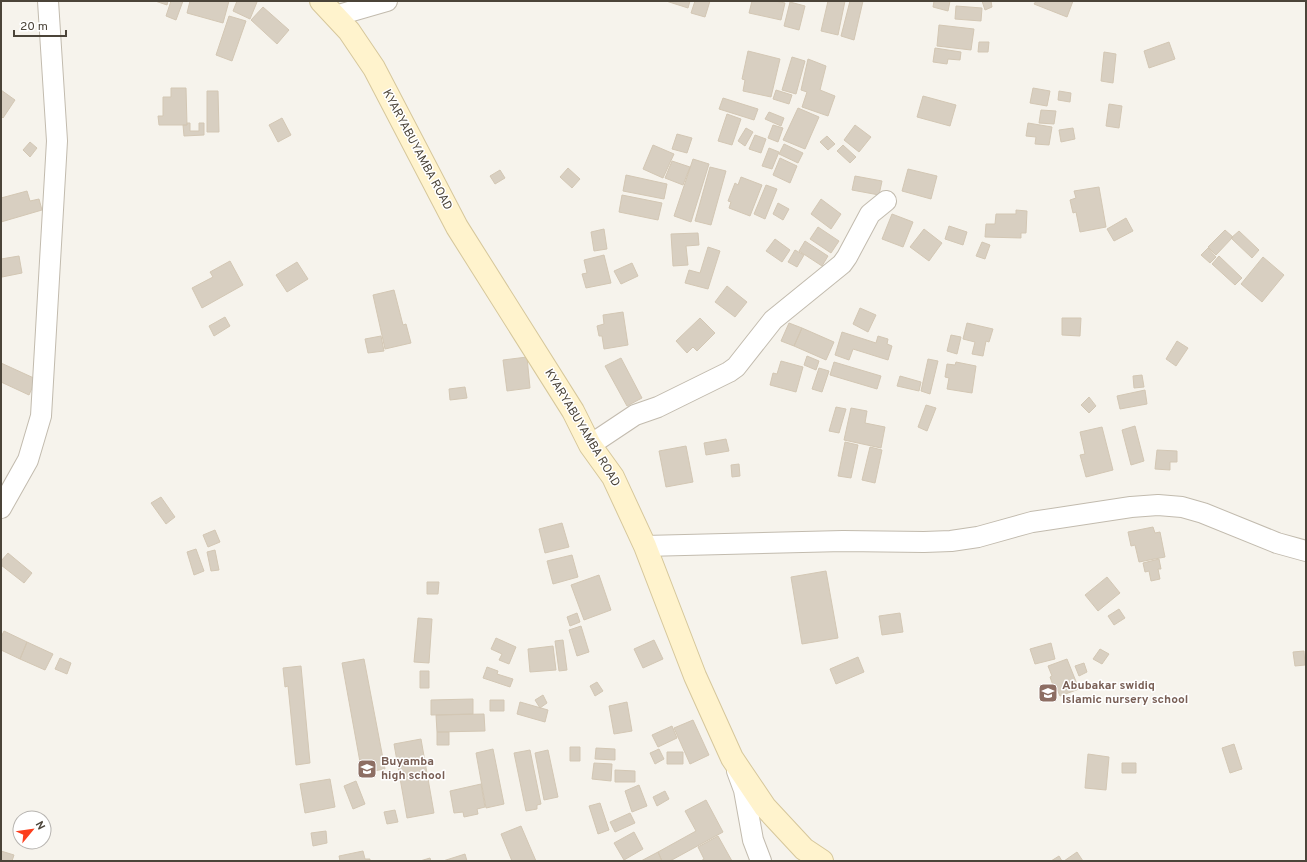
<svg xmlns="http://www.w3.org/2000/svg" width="1307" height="862" font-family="Overpass,sans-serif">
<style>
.building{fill:#d8cfc1;stroke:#d3c7b4}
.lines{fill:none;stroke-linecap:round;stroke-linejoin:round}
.street-casing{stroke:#c2bbae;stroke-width:22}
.secondary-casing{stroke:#d6c79b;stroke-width:24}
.street{stroke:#fff;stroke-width:20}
.secondary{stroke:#fff3cd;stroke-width:22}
.labels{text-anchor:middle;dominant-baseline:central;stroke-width:3;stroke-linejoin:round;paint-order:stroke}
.street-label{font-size:12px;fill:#4b4439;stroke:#fff}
.education-label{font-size:12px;font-weight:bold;fill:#785e54;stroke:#fff;text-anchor:start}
</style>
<rect width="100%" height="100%" fill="#f6f3ec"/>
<path class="building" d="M155,1H168L167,5Z
M171,1H183L176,20L166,16Z
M190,1H229L223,23L187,13Z
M237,1H255L257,2L250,19L233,11Z
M666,1H690L688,8Z
M695,1H710L705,17L691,13Z
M752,1H775L785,3L781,20L749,13Z
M828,1H845L838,35L821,31Z
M850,1H863L854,40L841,36Z
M934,1H950L948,11L933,7Z
M982,1H991L992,7L985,10Z
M1036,1H1073L1067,17L1034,4Z
M790,2L805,6L799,30L784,26Z
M956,6L982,8L981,21L955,19Z
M263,7L289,30L277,44L251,20Z
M229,16L246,21L232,61L216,55Z
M939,25L974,29L971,50L937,46Z
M979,42H989L988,52H978Z
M1169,42L1175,59L1149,68L1144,51Z
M935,48L961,52L960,60L948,59L947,64L933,62Z
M748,51L780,59L771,97L743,91L745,80L742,79Z
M1104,52L1116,54L1113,83L1101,81Z
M792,57L805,61L796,94L782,90Z
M808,59L826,66L820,90L835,96L828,116L802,107L807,92L801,90Z
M171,88H186L187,125H159L158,116H163V97H171Z
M1033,88L1050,91L1047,106L1030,103Z
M1,90L15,100L3,118L1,116Z
M776,90L792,95L789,104L773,99Z
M207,91H218L219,132H207Z
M1059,91L1071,93L1070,102L1058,100Z
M923,96L956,105L950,126L917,117Z
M723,98L758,109L754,120L719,109Z
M1109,104L1122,106L1119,128L1106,126Z
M798,108L819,117L805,149L783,140Z
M1041,110L1056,111L1054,124L1039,123Z
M769,112L784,118L781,126L765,119Z
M727,114L741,119L732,145L718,141Z
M282,118L291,135L278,142L269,125Z
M187,123H190V131H199V123H204V135L184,136L183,125H187Z
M1028,123L1052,127L1049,145L1035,144L1036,137L1026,136Z
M773,125L783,128L778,142L768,138Z
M855,125L871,137L859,152L844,140Z
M746,128L753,132L745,146L738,141Z
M1073,128L1075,139L1061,142L1059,130Z
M677,134L692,138L687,153L672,149Z
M755,135L766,139L761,153L749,149Z
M827,136L835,144L828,150L820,142Z
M30,142L37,148L30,157L23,150Z
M784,144L803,153L798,163L779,154Z
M653,145L674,154L663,178L643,169Z
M843,145L856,157L850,163L837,151Z
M769,148L779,152L772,169L762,166Z
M780,158L797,166L790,183L773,175Z
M693,159L709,164L691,222L674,216Z
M672,161L690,167L683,185L665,178Z
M710,167L726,171L711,225L695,221Z
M568,168L580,179L572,188L560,177Z
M908,169L937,176L931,199L902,191Z
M500,170L505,178L495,184L490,176Z
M626,175L667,184L664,199L623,191Z
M855,176L882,181L879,195L852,190Z
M741,177L762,185L750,216L729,208L731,202L728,201L735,183L738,185Z
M766,185L777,189L765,219L754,214Z
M1099,187L1106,227L1080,232L1076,212L1073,213L1070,200L1076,198L1074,191Z
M27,191L30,201L39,199L42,210L1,222V198Z
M622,195L662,203L658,220L619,212Z
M821,199L841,214L831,229L811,214Z
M778,203L789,209L783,220L773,214Z
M1016,210L1027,211L1026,233H1021V238L985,237L986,224H995L996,214H1016Z
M892,214L913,222L903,247L882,239Z
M1126,218L1133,231L1114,241L1107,229Z
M949,226L967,232L963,245L945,239Z
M818,227L839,241L831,253L810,239Z
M604,229L607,249L594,251L591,232Z
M924,229L942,243L929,261L910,247Z
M1225,230L1233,237L1216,255L1208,247Z
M1239,231L1259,250L1252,258L1231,238Z
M698,233L699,245L686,246L688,265L673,266L671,234Z
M775,239L790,250L782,262L766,251Z
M805,241L828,256L822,266L799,251Z
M982,242L990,245L985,259L976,256Z
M708,247L720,251L708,289L685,283L689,270L700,273Z
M1208,248L1216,257L1210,263L1201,255Z
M795,250L804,255L797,267L788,262Z
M604,255L611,283L586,288L582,274L587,273L584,260Z
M19,256L22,273L2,277L1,259Z
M1219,256L1242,278L1235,285L1212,264Z
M1263,257L1284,275L1262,302L1241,284Z
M230,261L243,285L202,308L192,288L213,277L210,272Z
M297,262L308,279L287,292L276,275Z
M632,263L638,276L621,284L614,271Z
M727,286L747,302L735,317L715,302Z
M394,290L403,325L406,324L411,343L385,349L373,295Z
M860,308L876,315L868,332L853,324Z
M623,312L628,345L604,349L602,336H599L597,326L604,324L603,315Z
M225,317L230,326L214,336L209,326Z
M700,318L715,333L697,351L693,347L687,353L676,341Z
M1062,318H1081L1080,336L1062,335Z
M789,323L802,328L794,346L781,341Z
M967,323L993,329L989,342L986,341L983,356L972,354L975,342L963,339Z
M802,328L834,342L826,360L794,346Z
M842,332L876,343L878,336L888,339L887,344L892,346L888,360L853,349L849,360L835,355Z
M951,335L961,337L957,354L947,351Z
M381,336L384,351L368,353L365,339Z
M1177,341L1188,348L1176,366L1166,359Z
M807,356L819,361L816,370L804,365Z
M527,357L530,388L507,391L503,360Z
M621,358L642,398L627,406L605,366Z
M928,359L938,361L930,394L921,391Z
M781,361L803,367L796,392L770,385L773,373L777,374Z
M834,362L881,376L877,389L830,375Z
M956,362L976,366L972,393L947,389L949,378L945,377L947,364L955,365Z
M1,363L36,379L29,395L1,382Z
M819,368L829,371L822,392L812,389Z
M1142,375L1144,387L1134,388L1133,376Z
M900,376L921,382L919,391L897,386Z
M465,387L467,398L450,400L449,389Z
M1145,390L1147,404L1120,409L1117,396Z
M1089,397L1096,406L1089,413L1081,405Z
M926,405L936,408L927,431L918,427Z
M836,407L846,409L839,433L829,431Z
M851,408L867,411L865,423L885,427L881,448L844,440Z
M1135,426L1144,461L1131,465L1122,430Z
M1102,427L1113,470L1086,477L1080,455L1085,454L1080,432Z
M726,439L729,451L706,455L704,443Z
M845,442L858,445L851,478L838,476Z
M686,446L693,482L666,487L659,451Z
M870,447L882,450L875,483L862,480Z
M1157,450L1177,451V462H1170V470L1155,469Z
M739,464L740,476L732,477L731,465Z
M161,497L175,517L166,524L151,503Z
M562,523L569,547L545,553L539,529Z
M1153,527L1155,533L1160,532L1165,557L1139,562L1135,545L1131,546L1128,532Z
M215,530L220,542L208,547L203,535Z
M196,549L204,571L194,575L187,552Z
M215,550L219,570L211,571L207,552Z
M8,553L32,573L24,583L1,565V561Z
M572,555L578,577L553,584L547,561Z
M1159,559L1161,569H1158L1160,579L1151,581L1149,571L1145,572L1143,563Z
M826,571L838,638L802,644L791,577Z
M599,575L611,610L584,620L571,585Z
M1107,577L1120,593L1098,611L1085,595Z
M427,582H439L438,594H427Z
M1119,609L1125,618L1114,625L1108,616Z
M577,613L580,622L570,626L567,617Z
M900,613L903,632L882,635L879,616Z
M418,618L432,619L429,663L414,662Z
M581,626L589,652L577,656L569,630Z
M4,631L27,642L20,659L1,650V637Z
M496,638L516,647L509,664L499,660L502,654L491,649Z
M563,640L567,670L559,671L555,641Z
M654,640L663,659L643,668L634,649Z
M27,642L53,654L45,670L20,659Z
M1051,643L1055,659L1035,664L1030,649Z
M553,646L556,670L530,672L528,649Z
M1100,649L1109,654L1102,664L1093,659Z
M1304,651L1305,665L1295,666L1293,652Z
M858,657L864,672L836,684L830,669Z
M60,658L71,663L67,674L55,669Z
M364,659L385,769L362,773L342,663Z
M1067,659L1079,689L1060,696L1056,687L1054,688L1050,677L1052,676L1048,666Z
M1084,663L1087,672L1079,676L1075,666Z
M301,666L310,763L296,765L288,686L285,687L283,668Z
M487,667L498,671L497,674L513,679L510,687L483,678Z
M420,671H429V688H420Z
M597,682L603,691L595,696L590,686Z
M543,695L547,703L540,708L535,700Z
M473,699V714L431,715V700Z
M490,700H504V711H490Z
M520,702L548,710L545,722L517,714Z
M627,702L632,731L614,734L609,706Z
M484,714L485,731L437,732L436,715Z
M693,720L709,755L690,764L674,728Z
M672,726L677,738L658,747L652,735Z
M437,732H449V745H437Z
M421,739L434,813L407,818L394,744Z
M1234,744L1242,769L1230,773L1222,748Z
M570,747H580V761H570Z
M596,748L615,749V760L595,759Z
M493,749L504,804L486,808L476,753Z
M659,749L664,759L655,764L650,753Z
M530,750L541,804L537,805V809L526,811L514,753Z
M548,750L558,797L544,800L535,753Z
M667,752H683V764H667Z
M1088,754L1109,757L1106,790L1085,788Z
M594,763L612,764L611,781L592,779Z
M1122,763H1136V773H1122Z
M615,770L635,771V782H615Z
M330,779L335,807L305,813L300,784Z
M356,781L365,804L353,809L344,786Z
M481,784L485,807L477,809L478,814L464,817L463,812L454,813L450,791Z
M639,785L647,806L632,812L625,791Z
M665,791L669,799L657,806L653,797Z
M706,800L723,832L670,861H662L658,852L696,831L685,811Z
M600,803L609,830L598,834L589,806Z
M395,810L398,822L387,824L384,812Z
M630,813L635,823L615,832L610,822Z
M521,826L536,861H512L501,834Z
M326,831L327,843L313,846L311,833Z
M634,832L643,849L624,860L614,843Z
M718,836L732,861H701L704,859L698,847Z
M1,851L14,855L12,861H1Z
M363,851L365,859H370V861H340L339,856Z
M658,852L662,861H641Z
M1077,852L1083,861H1064Z
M465,854L467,861H443Z
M1059,856L1062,861H1051Z
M430,858L431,861H420Z"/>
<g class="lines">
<defs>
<path id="street" d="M335,16L387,1
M590,445L635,415L658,407L729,372L736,367L773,320L842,264L847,257L870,214L886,201
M1,508L28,460L41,416L57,141L48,1
M645,546L843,541L924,542L951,541L978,537L1032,522L1131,507L1158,505L1182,507L1203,513L1277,543L1306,551
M737,771L744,790L753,840L761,861"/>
<path id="secondary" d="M321,1L349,31L374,68L457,227L573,411L590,445L613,477L645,546L695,676L732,758L765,807L804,849L822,861"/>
</defs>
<use href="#street" class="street-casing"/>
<use href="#secondary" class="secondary-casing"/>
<use href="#street" class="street"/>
<use href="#secondary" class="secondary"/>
</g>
<defs>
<symbol id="school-square" viewBox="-11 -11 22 22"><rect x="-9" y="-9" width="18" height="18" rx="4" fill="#8d6e63" stroke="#fff"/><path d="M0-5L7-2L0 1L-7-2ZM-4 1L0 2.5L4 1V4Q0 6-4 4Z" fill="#fff"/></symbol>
</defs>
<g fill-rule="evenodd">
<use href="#school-square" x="1037" y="682" width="22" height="22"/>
<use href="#school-square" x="356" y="758" width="22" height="22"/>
</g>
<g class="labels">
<g class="street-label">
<text transform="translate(417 150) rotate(62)">KYARYABUYAMBA ROAD</text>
<text transform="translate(582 428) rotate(59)">KYARYABUYAMBA ROAD</text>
</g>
<g class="education-label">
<text x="1062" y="686">Abubakar swidiq<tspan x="1062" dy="14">Islamic nursery school</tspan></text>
<text x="381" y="762">Buyamba<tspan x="381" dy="14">high school</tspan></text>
</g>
</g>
<rect width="1307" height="862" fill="none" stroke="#4b4439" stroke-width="4"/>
<g transform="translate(32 830) rotate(61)"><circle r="19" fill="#ffffff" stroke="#b7b4b0"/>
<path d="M0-3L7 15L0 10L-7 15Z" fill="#fc3f1d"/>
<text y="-6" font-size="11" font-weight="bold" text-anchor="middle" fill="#4b4439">N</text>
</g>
<path d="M14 30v6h52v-6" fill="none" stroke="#4b4439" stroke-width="2"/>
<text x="20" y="30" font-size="12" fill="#4b4439" stroke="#ffffff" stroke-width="3" paint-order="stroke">20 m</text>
</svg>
